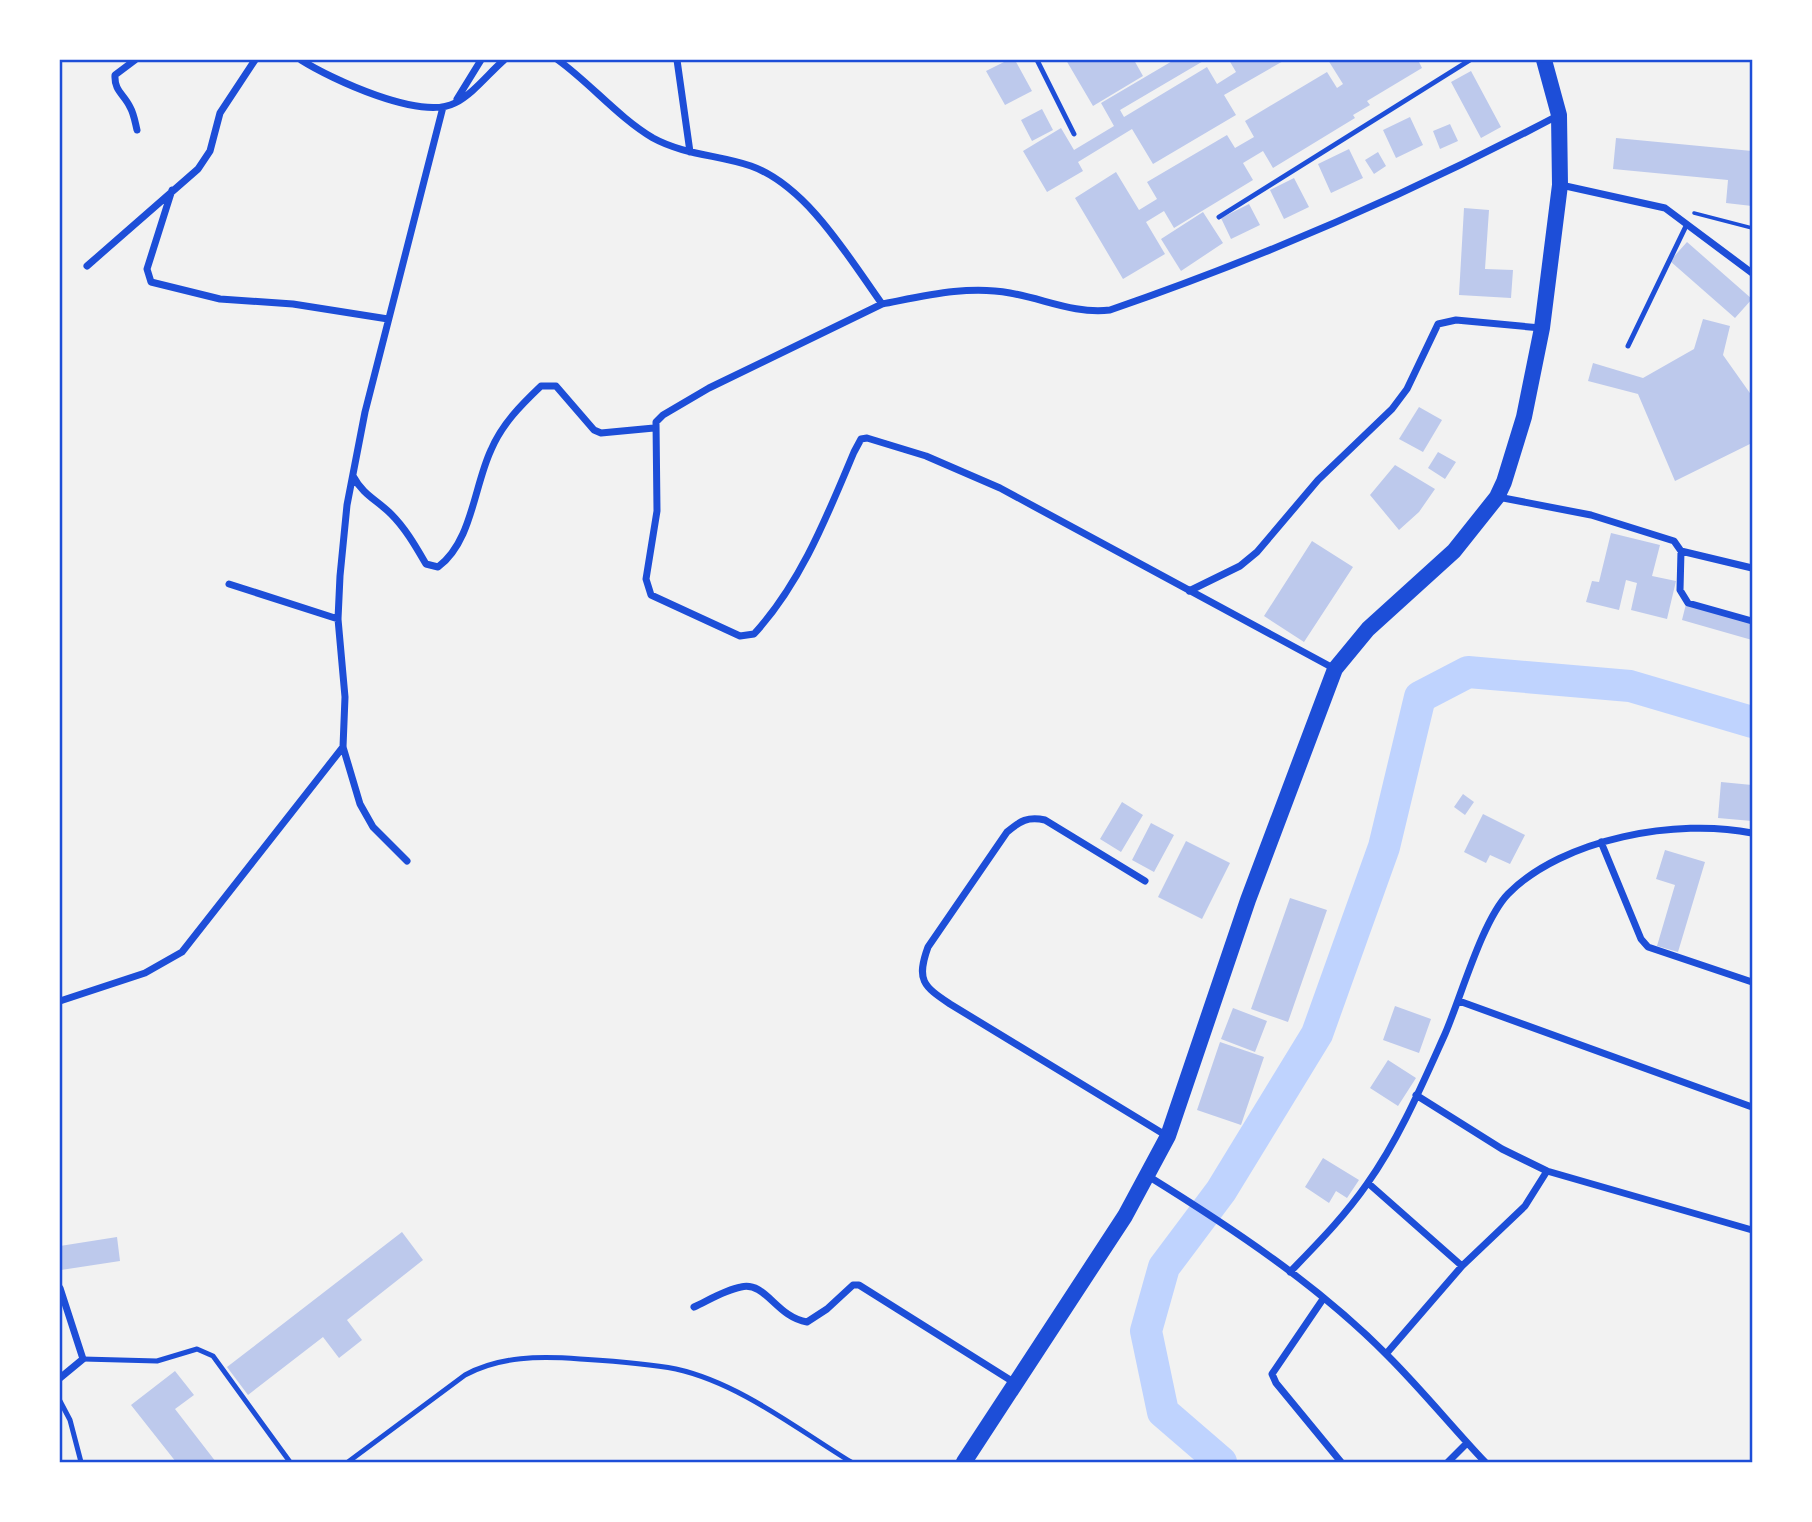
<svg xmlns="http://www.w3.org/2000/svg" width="1812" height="1522" font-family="Merriweather,serif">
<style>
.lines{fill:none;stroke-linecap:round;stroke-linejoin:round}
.river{stroke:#bfd3fe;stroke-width:32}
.building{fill:#bdc9ec}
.path{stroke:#1d4ed8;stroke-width:3.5}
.service{stroke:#1d4ed8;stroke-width:5}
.minor{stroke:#1d4ed8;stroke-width:7}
.trunk{stroke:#1d4ed8;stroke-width:16}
.neatline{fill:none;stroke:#1d4ed8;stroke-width:2.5}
</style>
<rect width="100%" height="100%" fill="#f2f2f2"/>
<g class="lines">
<path class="river" d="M1221,1462L1163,1412L1146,1331L1164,1267L1221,1191L1317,1034L1384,847L1420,697L1468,672L1630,686L1752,722"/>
</g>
<path class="building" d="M1008,60H1015L1032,91L1005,105L986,71Z
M1066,60H1134L1143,76L1093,106Z
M1174,60H1205L1120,110L1124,117L1207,67L1217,84L1236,72L1229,60H1285L1224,95L1236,115L1153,164L1132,129L1078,162L1083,171L1047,192L1023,151L1061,128L1074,150L1114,126L1101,103Z
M1328,60H1418L1422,68L1367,101L1370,105L1353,115L1355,118L1273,168L1263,151L1243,163L1253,180L1174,228L1164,211L1146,222L1165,254L1123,279L1075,198L1116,172L1139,210L1157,199L1147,182L1227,135L1235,148L1254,137L1245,121L1327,72L1337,88L1343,84Z
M1471,71L1501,127L1481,138L1451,82Z
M1042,109L1053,130L1032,141L1021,120Z
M1410,117L1423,145L1396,158L1383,130Z
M1450,124L1458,141L1440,149L1433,131Z
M1616,138L1752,151V206L1726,203L1728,180L1613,169Z
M1349,149L1363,178L1331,193L1318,164Z
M1378,152L1386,166L1374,174L1365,160Z
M1294,178L1309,207L1284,219L1270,190Z
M1249,204L1260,225L1231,239L1221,218Z
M1464,208L1489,210L1485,269L1513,270L1511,298L1459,295Z
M1203,212L1223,243L1181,271L1161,239Z
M1687,242L1752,299L1735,318L1670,261Z
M1703,319L1730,326L1723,355L1752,396V443L1675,481L1638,394L1588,381L1593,363L1643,378L1694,349Z
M1419,407L1442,420L1423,452L1399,439Z
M1438,452L1456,462L1445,479L1428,468Z
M1395,465L1435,489L1419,512L1399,530L1370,495Z
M1611,533L1660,545L1652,576L1676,581L1667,619L1631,610L1637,583L1626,580L1619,610L1586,602L1592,581L1599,582Z
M1312,541L1353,567L1304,642L1264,616Z
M1686,604L1752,623V640L1682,620Z
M1721,782L1752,785V821L1718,818Z
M1463,794L1474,802L1465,815L1454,807Z
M1122,802L1143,815L1121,852L1100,839Z
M1483,814L1525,835L1510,864L1490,855L1486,863L1464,852Z
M1151,823L1174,835L1154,872L1132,860Z
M1186,841L1230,863L1202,919L1158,897Z
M1665,850L1705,862L1678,952L1657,946L1675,885L1656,879Z
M1290,898L1327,910L1288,1022L1251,1009Z
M1395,1006L1431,1019L1419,1053L1383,1040Z
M1233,1008L1267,1021L1255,1052L1221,1039Z
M1220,1042L1264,1057L1241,1125L1197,1110Z
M1388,1060L1416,1078L1398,1106L1370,1088Z
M1323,1158L1359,1180L1347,1198L1336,1191L1329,1203L1305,1187Z
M402,1232L423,1260L347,1320L362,1340L339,1358L323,1337L248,1395L227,1367Z
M117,1237L120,1261L61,1270L60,1246Z
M175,1371L194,1395L175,1409L216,1462H176L131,1405Z"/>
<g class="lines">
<path class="path" d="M1694,213L1752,228"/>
<path class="service" d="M1037,60L1074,134
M1219,217L1470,60
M1628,346L1686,226
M83,1359L157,1361L197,1349L213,1356L290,1462
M60,1401L70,1420L81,1462
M348,1462L465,1375C500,1356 540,1356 580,1359C611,1361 645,1363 676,1369C739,1383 797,1429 851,1462"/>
<path class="minor" d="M135,60L115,75C114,91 124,94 130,107C134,114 135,122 137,130
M301,60C331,79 421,121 455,103C474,93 488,74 504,60
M558,60C590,83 619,118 653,138C684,155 719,155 751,166C807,186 849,258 882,304C924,296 967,285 1010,293C1045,299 1074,314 1110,310C1264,257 1415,191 1559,115
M677,60L690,152
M457,99L481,60
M1561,185L1665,208L1752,273
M172,190L147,269L151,282L220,299L293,304L388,319
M87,266L198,169L210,151L220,113L255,60
M882,304L709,388L663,415L656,422L657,511L646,579L651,595L740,636L754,634C801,583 827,516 854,452L861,439L867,438L926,456L1000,488L1335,669
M353,476C363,495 377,500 391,514C406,529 416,547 426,564L438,567C472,542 474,486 491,450C502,424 521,405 541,386H556L594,430L601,433L654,428
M1498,497L1591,515L1674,541L1681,551L1680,590L1688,603L1752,621
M1681,551L1752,568
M229,584L338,619
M1189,591L1240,566L1257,552L1318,480L1392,409L1407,389L1438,324L1456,320L1541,328
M1601,842L1641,939L1648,947L1752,982
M407,861L373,827L360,804L343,747L345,697L338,619L340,576L347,505L365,412L443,107
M1145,881L1045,820C1028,816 1020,821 1007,832L928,947C916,980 923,986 950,1004L1167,1136
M60,1001L145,973L182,952L343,747
M1459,1001L1752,1107
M1416,1095L1502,1149L1547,1171L1752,1230
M1148,1176C1232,1228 1318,1285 1388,1356C1422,1390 1452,1427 1485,1462
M1368,1183L1462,1266
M1290,1272C1317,1244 1344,1217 1367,1184C1399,1139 1422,1085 1445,1034C1461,997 1482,921 1508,894C1563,838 1678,818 1752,833
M60,1288L83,1359L60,1378
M1323,1299L1272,1374L1276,1383L1341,1462
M694,1307C709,1300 725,1290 741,1287C766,1281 776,1317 807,1322L827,1309L853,1285H859L1015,1383
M1386,1354L1462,1266L1525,1206L1547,1171
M1448,1462L1467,1443"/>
<path class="trunk" d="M964,1462L1125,1216L1168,1136L1248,900L1335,669L1368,629L1454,551L1497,497L1504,482L1524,417L1542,328L1560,185L1559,115L1544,60"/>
</g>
<rect width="1812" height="1522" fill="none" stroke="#ffffff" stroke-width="122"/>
<rect x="61" y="61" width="1690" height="1400" class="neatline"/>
</svg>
